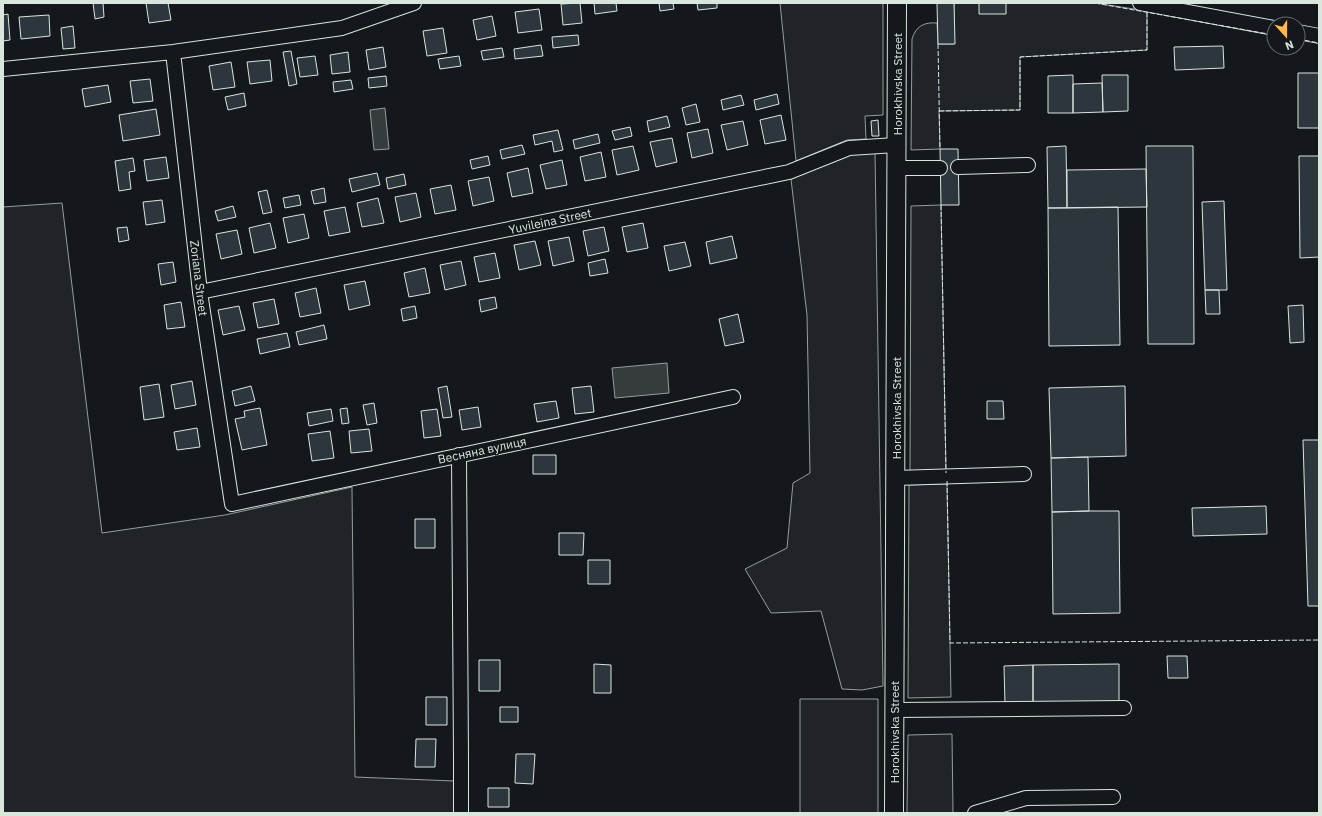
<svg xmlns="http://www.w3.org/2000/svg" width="1322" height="816" font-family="'IBM Plex Sans',sans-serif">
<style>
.green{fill:#202428;stroke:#939e99}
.water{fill:#363b3e;stroke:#939e99}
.building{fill:#2c363c;stroke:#d8e6dc}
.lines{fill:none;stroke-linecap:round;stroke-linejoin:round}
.minor-casing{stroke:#d8e6dc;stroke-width:16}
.major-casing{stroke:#d8e6dc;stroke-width:20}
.minor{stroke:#14181c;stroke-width:14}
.major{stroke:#14181c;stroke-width:18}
.fence{stroke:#d8e6dc;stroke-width:1;stroke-dasharray:5 2;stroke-linecap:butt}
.labels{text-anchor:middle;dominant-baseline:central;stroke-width:3;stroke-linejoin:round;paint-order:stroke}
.street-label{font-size:12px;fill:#d8e6dc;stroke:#14181c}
</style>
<rect width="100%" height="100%" fill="#14181c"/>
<path class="green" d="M780,3H883V115L865,116L866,139L847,140L796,161Z
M954,3H1095L1147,11V50L1020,57V110L939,111L940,149L911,150L912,39C916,26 924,22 937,23L938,44H954Z
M875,152L883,686L862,690L842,689L821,611L771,613L745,569L787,548L793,483L810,473L807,315L791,179L850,154Z
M62,203L102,533L225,515L352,487L355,777L454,781V813H3V207Z
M941,205L946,471L910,472L911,206Z
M947,484L951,697L908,698L909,485Z
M800,699H878V813H800Z
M952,734L953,813H907L908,735Z"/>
<path class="water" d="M385,108L389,149L374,150L370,110Z
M667,363L669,393L615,398L612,368Z"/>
<path class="building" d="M93,3H103L104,17L95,19Z
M146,3H168L171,20L149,23Z
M580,3L582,23L563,25L561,4Z
M594,3H616L617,11L595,14Z
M659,3H673L674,9L660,11Z
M697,3H717V8L698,10Z
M937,3H954L955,44H938Z
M979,3H1006V14H979Z
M539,9L542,30L518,33L515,12Z
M8,14L10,40L3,41V15Z
M49,15L50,36L21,39L19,17Z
M492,16L496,36L477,40L473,20Z
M73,26L75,48L63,49L61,28Z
M443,28L447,53L427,56L423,31Z
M578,35L579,45L553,48L552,37Z
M541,45L543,56L515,59L514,49Z
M1223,46L1224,68L1175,70L1174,47Z
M383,47L386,67L369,70L366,50Z
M502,48L504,57L483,60L481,51Z
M291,51L297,84L289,86L283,52Z
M348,52L350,72L332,74L330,55Z
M315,56L318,75L300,77L297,58Z
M459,56L461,66L440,69L438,59Z
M270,60L272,81L250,84L247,62Z
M231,62L235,87L213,90L209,66Z
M1298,73H1319V128H1298Z
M1073,75V113H1048V76Z
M1102,75H1128V111L1103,112Z
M386,76L387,86L369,88L368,78Z
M150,79L153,101L133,103L130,81Z
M351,80L353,89L334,92L333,82Z
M1102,83L1103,112L1073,113V84Z
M108,85L111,102L85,107L82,89Z
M244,93L246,106L228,110L225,97Z
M777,94L779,104L756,110L754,100Z
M741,95L744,105L723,110L721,100Z
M696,104L700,122L686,125L682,108Z
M156,109L160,135L123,141L119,115Z
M781,115L786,140L765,144L760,120Z
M667,116L670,127L649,132L647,121Z
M878,120L879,136H872L871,121Z
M743,121L748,145L727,150L721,125Z
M630,127L632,136L615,140L612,131Z
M708,129L713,153L692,158L687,133Z
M558,130L563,150L554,152L552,141L535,145L533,135Z
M598,134L600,143L575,149L573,140Z
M672,138L677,162L656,167L650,142Z
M522,145L525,154L502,159L500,150Z
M633,146L639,170L617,175L612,150Z
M1066,146L1067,208H1048L1047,147Z
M1146,146H1193L1194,344H1148Z
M940,149H958L959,205H941Z
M601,152L606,177L585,181L580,157Z
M488,156L490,165L472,169L470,160Z
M1299,156H1319V257L1300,258Z
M166,157L169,178L147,181L144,160Z
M133,158L135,171L129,172L131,189L119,191L115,161Z
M562,160L567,185L546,189L540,165Z
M528,168L533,193L512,197L507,173Z
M1146,169L1147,207L1067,208V170Z
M377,173L380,185L352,192L349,179Z
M404,174L406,185L388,189L386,178Z
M489,177L494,201L473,206L468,181Z
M451,185L456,210L435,214L430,189Z
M324,188L326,202L314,204L311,191Z
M267,190L272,212L263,214L258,192Z
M416,193L421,217L400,222L395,197Z
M299,195L301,205L285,208L283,198Z
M378,198L384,223L362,227L357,203Z
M162,200L165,222L146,225L143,202Z
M1224,201L1227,290H1205L1202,202Z
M233,206L236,217L218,221L215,211Z
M345,207L350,232L329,236L324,211Z
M1118,207L1120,345L1049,346L1048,208Z
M304,214L309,238L288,243L283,218Z
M270,223L276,248L254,253L249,228Z
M643,223L648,248L627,252L622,227Z
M127,227L129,240L119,242L117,228Z
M604,227L609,251L588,256L583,231Z
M237,230L242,254L221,259L216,234Z
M732,236L737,258L710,264L706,242Z
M569,237L574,261L553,266L548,241Z
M535,241L541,265L519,270L514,245Z
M685,242L691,266L669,271L664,246Z
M495,253L500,278L479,282L474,257Z
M605,259L608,273L590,276L588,263Z
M461,261L466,285L445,290L440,265Z
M173,262L176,282L161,285L158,264Z
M425,268L430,293L409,297L404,273Z
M365,281L370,305L349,310L344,285Z
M316,288L321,313L300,317L295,293Z
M1205,290H1219L1220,314H1206Z
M495,297L497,308L481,312L479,300Z
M274,299L279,324L258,328L253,303Z
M181,302L185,327L167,329L164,305Z
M1303,305L1304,342L1290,343L1288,306Z
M239,306L245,330L223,335L218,310Z
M415,306L417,318L403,321L401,309Z
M738,314L744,342L725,346L719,319Z
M324,325L327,339L299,345L296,332Z
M287,333L290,347L260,354L257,339Z
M192,381L196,405L175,409L171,385Z
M159,384L164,417L144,420L140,387Z
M251,386L255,401L235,406L232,391Z
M447,386L452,417L443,418L438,388Z
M591,386L594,412L575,414L572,388Z
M1125,386L1126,456L1051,458L1049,388Z
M556,401L559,418L537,422L534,404Z
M987,401H1003L1004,419H987Z
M374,403L377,423L367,425L363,405Z
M478,407L481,427L462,430L459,410Z
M260,408L267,445L242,450L235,419L245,417L244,411Z
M347,408L349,423L342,424L340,409Z
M331,409L333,421L309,426L307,413Z
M437,409L441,436L424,438L421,411Z
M197,428L200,447L177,450L174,432Z
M369,429L372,451L351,453L349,431Z
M330,431L334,458L312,461L308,434Z
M1303,440H1319V606H1308Z
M533,455H556V474H533Z
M1088,457L1089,511L1052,512L1051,458Z
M1266,506L1267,534L1193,536L1192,508Z
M1089,511H1119L1120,613L1053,614L1052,512Z
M415,519H435V548H415Z
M559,533H584L583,555H559Z
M588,560H610V584H588Z
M1167,656H1187L1188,678H1168Z
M479,660H500V691H479Z
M594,664L611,665V693H594Z
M1119,664V702L1033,704V665Z
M1033,665V704H1005L1004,666Z
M426,697H447V725H426Z
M500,707H518V722H500Z
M416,739H436L435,767H415Z
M516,754H535L533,784L515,783Z
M488,788H509V807H488Z"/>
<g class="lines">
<defs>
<path id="minor" d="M1140,3L1274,28
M1298,32L1319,36
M173,52L200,292L232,504L733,397
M3,69L173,52L342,28L414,3
M958,167L1028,165
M896,168H940
M200,292L789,172L849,148L896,145
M459,455L461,757V813
M895,478L1024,474
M894,710L1124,708
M975,813L1026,798L1113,797"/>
<path id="major" d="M894,813L897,3"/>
</defs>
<use href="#minor" class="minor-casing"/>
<use href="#major" class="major-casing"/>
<use href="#minor" class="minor"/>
<use href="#major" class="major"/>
<path class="fence" d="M1095,3L1274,35
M1298,39L1319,43
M938,44L940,149
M939,111L1020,110V57L1147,50V11
M941,205L946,473
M947,481L950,643L1319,640"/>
</g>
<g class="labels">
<g class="street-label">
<text transform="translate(897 84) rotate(-90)">Horokhivska Street</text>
<text transform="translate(550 221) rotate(-12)">Yuvileina Street</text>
<text transform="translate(199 278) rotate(83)">Zoriana Street</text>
<text transform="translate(896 408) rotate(-90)">Horokhivska Street</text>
<text transform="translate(482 450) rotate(-12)">Весняна вулиця</text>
<text transform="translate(894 732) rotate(-90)">Horokhivska Street</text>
</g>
</g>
<rect width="1322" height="816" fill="none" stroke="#d8e6dc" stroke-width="8"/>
<g transform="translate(1286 36) rotate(159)"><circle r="19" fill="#14181c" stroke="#626a69"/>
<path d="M0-3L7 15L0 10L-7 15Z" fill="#ffb74d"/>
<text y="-6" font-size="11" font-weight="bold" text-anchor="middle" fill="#d8e6dc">N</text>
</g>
</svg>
